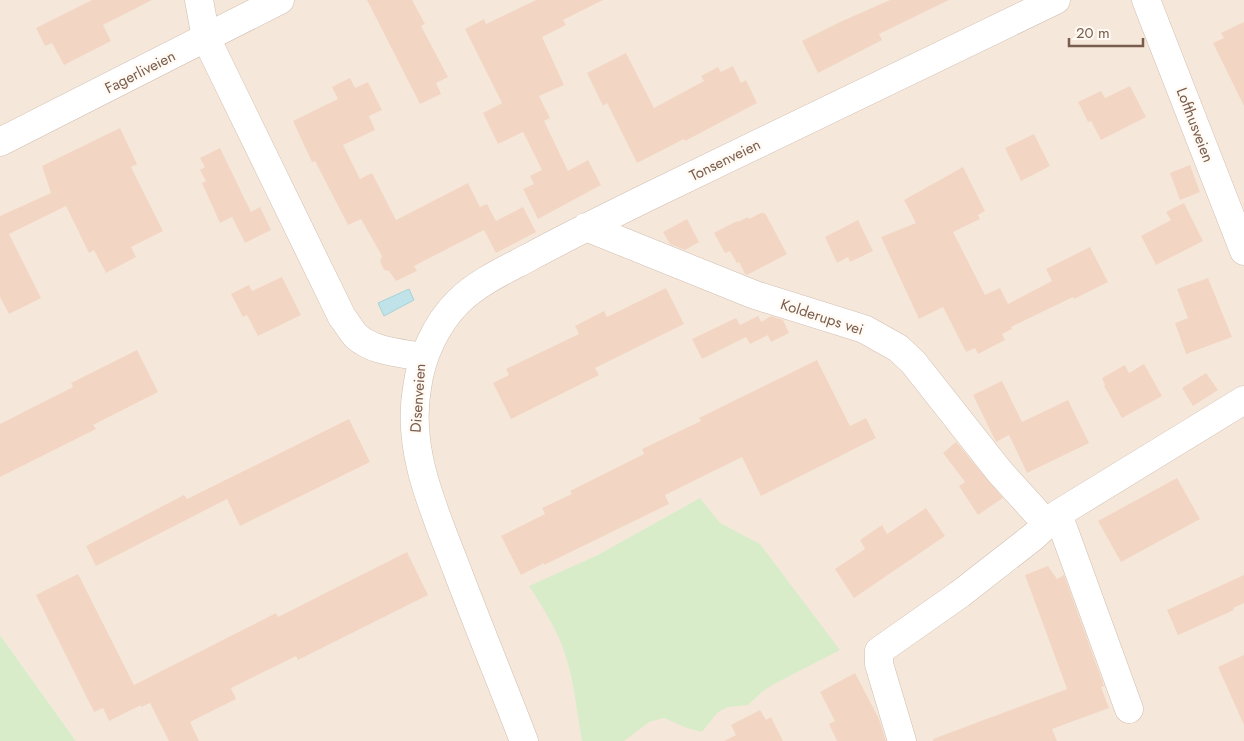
<svg xmlns="http://www.w3.org/2000/svg" width="1244" height="741" font-family="Jost,sans-serif">
<style>
.residential{fill:#f5e8da}
.green{fill:#d8ecc9}
.water{fill:#bfe3e8;stroke:#a5d3da}
.building{fill:#f3d5c3}
.lines{fill:none;stroke-linecap:round;stroke-linejoin:round}
.minor-casing{stroke:#d1beb0;stroke-width:29}
.minor{stroke:#fff;stroke-width:28}
.labels{text-anchor:middle;dominant-baseline:central;stroke-width:5;stroke-linejoin:round;paint-order:stroke}
.street-label{font-size:15px;fill:#7a5c4d;stroke:#fffaf3}
</style>
<rect width="100%" height="100%" fill="#fdf6ec"/>
<path class="residential" d="M0,0H1244V741H76L0,635Z"/>
<path class="green" d="M700,498L720,523L760,544L840,650L774,684L763,691L748,705L728,707L718,712L702,732L687,728L664,718L649,722L624,741H582C576,709 574,674 561,643C553,623 541,605 529,586L598,555Z
M0,635L76,741H0Z"/>
<path class="water" d="M409,289L414,300L384,316L378,303Z"/>
<path class="building" d="M92,0H152L103,25L111,41L64,65L52,43L45,46L36,28Z
M367,0H412L425,24L421,26L448,77L436,83L441,94L420,104Z
M536,0H603L563,20L566,25L542,37L564,85L539,96L550,118L544,121L568,171L588,160L601,185L538,219L523,189L534,184L530,176L542,170L523,132L498,144L483,113L502,103L465,29L484,19L486,24Z
M890,0H949L879,34L882,40L818,73L802,41L840,22Z
M1244,22V106L1213,43L1224,38L1221,33Z
M626,53L654,108L704,81L701,76L718,67L721,72L733,66L741,83L746,80L757,103L685,141L684,139L637,163L607,103L603,106L587,73Z
M350,78L355,88L368,82L382,110L369,116L375,130L343,145L360,179L372,173L396,220L468,183L480,207L487,204L496,221L523,207L536,232L496,253L484,230L414,266L417,271L396,281L389,271L384,270L380,261L382,256L361,219L348,225L315,161L312,162L293,121L338,99L332,87Z
M1130,86L1146,117L1101,140L1091,121L1088,122L1078,102L1101,91L1105,98Z
M120,128L137,164L131,167L163,231L131,247L136,257L106,273L94,250L89,253L66,206L9,234L41,298L9,314L0,297V216L51,193L42,166Z
M1034,134L1050,166L1021,181L1005,148Z
M220,148L251,212L260,207L271,230L245,243L232,217L220,223L202,183L206,181L200,170L205,167L200,158Z
M1190,165L1200,192L1180,200L1170,173Z
M963,167L985,211L978,215L980,219L953,232L985,295L1000,288L1008,304L1052,281L1046,269L1090,247L1108,282L1074,299L1073,297L1011,327L1012,329L1002,334L1005,340L978,354L975,348L966,352L943,307L919,319L881,237L916,223L904,200Z
M1184,203L1203,241L1156,265L1141,236L1171,220L1166,212Z
M763,212V214L765,213L787,254L747,275L745,274L739,262L737,263L730,251L725,253L714,233L737,221L738,222L748,217L749,219Z
M687,219L699,242L685,250L670,244L663,232Z
M858,220L873,251L850,262L848,257L837,263L825,237Z
M282,277L301,315L258,336L247,315L243,317L231,294L249,285L252,291Z
M1208,278L1232,337L1186,354L1175,323L1188,318L1177,289Z
M666,288L684,324L595,368L599,375L511,419L493,383L509,375L506,369L579,334L575,326L604,311L607,317Z
M758,316L768,335L750,344L746,337L702,359L692,339L736,318L740,325Z
M771,316L783,320L789,333L771,342L761,322Z
M137,350L158,392L93,425L96,429L0,477V424L73,387L71,383Z
M817,360L850,426L866,418L876,438L761,496L742,457L665,495L669,504L544,565V563L521,575L501,536L545,514L542,508L572,494L570,491L644,454L642,449L701,421L699,418Z
M1144,364L1162,396L1122,418L1104,386L1105,385L1102,378L1125,365L1129,373Z
M1206,373L1218,390L1193,406L1182,388Z
M1002,381L1022,422L1068,400L1089,443L1027,473L1009,435L996,442L973,395Z
M349,419L370,462L240,526L227,499L96,566L86,546L184,495L187,499Z
M956,442L1003,498L978,515L959,486L965,482L943,453Z
M1177,478L1200,519L1121,562L1098,521Z
M926,508L945,536L854,598L835,569L865,549L860,540L882,525L887,534Z
M407,552L428,595L298,660L296,656L231,688L236,699L190,722L199,741H169L150,703L141,707V705L109,721L103,708L94,712L36,595L78,574L134,685L276,613L278,617Z
M1048,566L1057,579L1064,575L1104,686L1101,687L1109,708L1052,729L1057,741H933V739L1067,689L1025,575Z
M1244,575V603L1233,608L1234,610L1178,635L1167,610Z
M1244,655V725L1218,667Z
M855,673L879,719L886,741H837L829,724L835,721L820,692Z
M760,710L766,720L771,717L783,741H724L736,735L731,725Z"/>
<g class="lines">
<defs>
<path id="minor" d="M199,0L206,38L342,317C347,323 351,331 356,336C373,352 402,353 423,357
M1146,0L1244,251
M0,142L280,0
M586,227L755,295L864,329L898,348L913,362L999,471L1046,523
M1058,514L1129,709
M524,741C502,684 479,628 457,570C435,512 406,452 417,388C421,357 436,324 458,302C477,283 503,271 526,259C568,236 611,215 654,194C788,130 922,65 1056,0
M902,741L879,664V651L960,594L1033,537L1058,514L1244,400"/>
</defs>
<use href="#minor" class="minor-casing"/>
<use href="#minor" class="minor"/>
</g>
<g class="labels">
<g class="street-label">
<text transform="translate(140 72) rotate(-27)">Fagerliveien</text>
<text transform="translate(1195 125) rotate(69)">Lofthusveien</text>
<text transform="translate(725 160) rotate(-26)">Tonsenveien</text>
<text transform="translate(822 317) rotate(18)">Kolderups vei</text>
<text transform="translate(418 398) rotate(-86)">Disenveien</text>
</g>
</g>
<path d="M1069 38v8h74v-8" fill="none" stroke="#7a5c4d" stroke-width="2.5"/>
<text x="1076" y="38" font-size="15" fill="#7a5c4d" stroke="#fffaf3" stroke-width="4" paint-order="stroke">20 m</text>
</svg>
